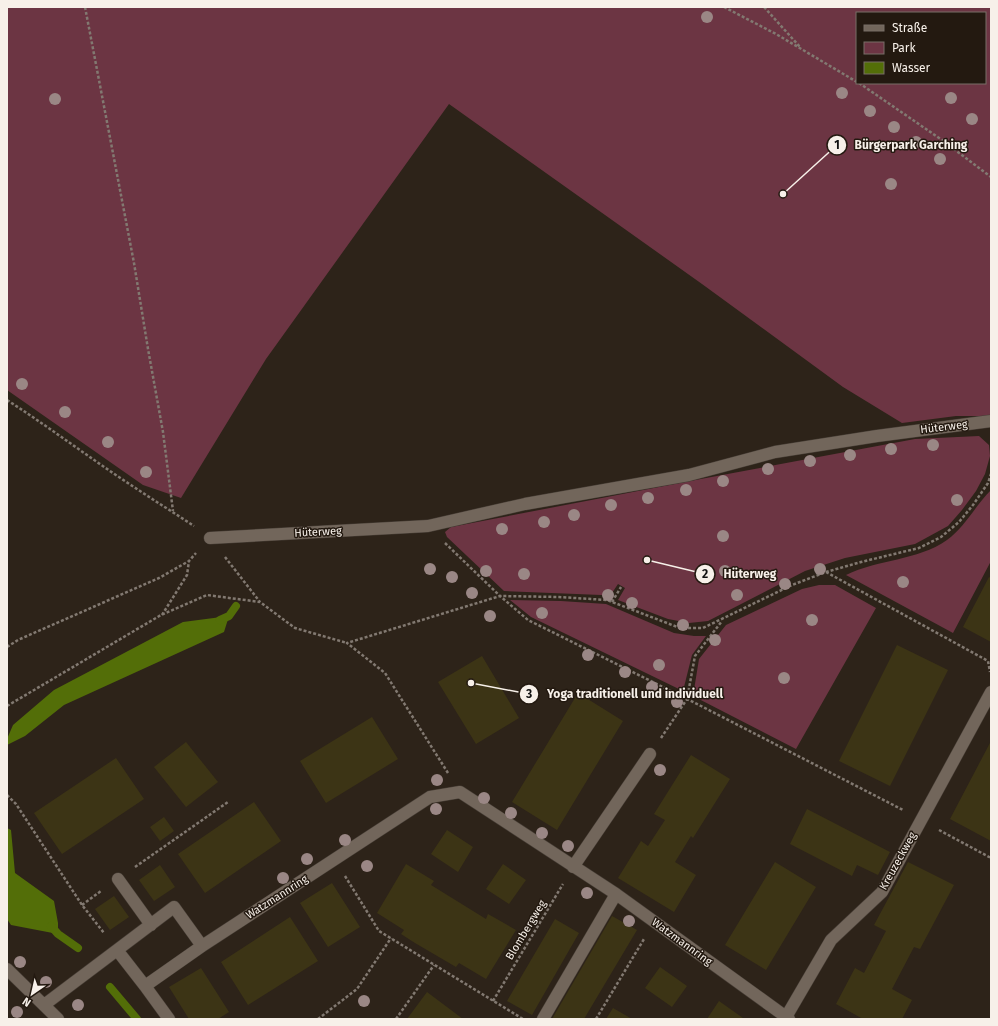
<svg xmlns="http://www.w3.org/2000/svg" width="998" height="1026" font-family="'Fira Sans',sans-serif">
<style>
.green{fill:#6c3543;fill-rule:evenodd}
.water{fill:#536e08}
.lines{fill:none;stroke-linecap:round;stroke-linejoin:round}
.stream{stroke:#536e08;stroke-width:8}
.building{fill:#3c3415}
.minor-casing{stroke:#473e36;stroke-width:13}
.path{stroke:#827971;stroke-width:2.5;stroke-dasharray:3 2;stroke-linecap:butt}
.minor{stroke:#72665b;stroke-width:12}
.tree{fill:#9a8785}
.labels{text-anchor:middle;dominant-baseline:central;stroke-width:3;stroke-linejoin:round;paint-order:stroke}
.street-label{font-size:11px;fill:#f7f0e9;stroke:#231910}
.leader{fill:none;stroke:#f7f0e9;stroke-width:1.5}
.callout-dot{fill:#f7f0e9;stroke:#231910;stroke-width:1.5}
.mark-label{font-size:12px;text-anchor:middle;font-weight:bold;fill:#111}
.callout-label{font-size:12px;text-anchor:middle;font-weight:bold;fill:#f7f0e9;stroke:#231910;stroke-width:3;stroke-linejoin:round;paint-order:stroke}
</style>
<rect width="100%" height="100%" fill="#2d2319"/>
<path class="green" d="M7,7H991V416H956L902,423L843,387L702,284L449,104L266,359L181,498L143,485L7,390ZM857,13H985V83H857Z
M979,436L989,445L990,456L985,474L976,491L962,510L948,526L915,544L845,558L805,571L708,621L689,623L668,619L618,600L625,588L618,584L610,596L601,595L504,591L447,537L445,532L451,527L690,481L915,439Z
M991,490V561L953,633L846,575C878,559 917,561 947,540C965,527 975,506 991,490Z
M819,585H835L876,608L796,749L693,696L699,659L726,625L802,589Z
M510,600L561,601L606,604L674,633L694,636H706L692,655L683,691L531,617Z"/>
<path class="water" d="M229,616L224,632L64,705L25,736L7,745V739L13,725L54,690L183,622Z
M7,828L11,830L15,873L54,901L58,923V934L11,925L7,919Z"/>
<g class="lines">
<path class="stream" d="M220,620L229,616L236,606
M51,926L58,934L78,948
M110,987L137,1019"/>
</g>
<path class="building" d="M989,577L991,578V642L963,627Z
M897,645L948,670L890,786L839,761Z
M482,656L519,718L476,744L438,682Z
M578,693L623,721L557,830L512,802Z
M372,717L398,759L326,803L300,761Z
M991,741V841L950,819Z
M186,742L218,782L186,807L154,767Z
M691,755L730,779L693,838L691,836L675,862L696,875L674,912L618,878L641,841L648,846L665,820L654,814Z
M116,758L144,799L62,854L34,813Z
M254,802L281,841L205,893L178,854Z
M807,809L890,852L878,875L857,865L852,876L790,844Z
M164,817L174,831L160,841L150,827Z
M447,830L473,847L458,872L431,854Z
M775,862L816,887L766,970L725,945Z
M908,862L954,885L920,949L914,947L892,989L912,1000L902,1019H863L836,1004L855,968L864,973L886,931L874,925Z
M406,864L434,881L431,885L486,919L488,914L516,930L486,979L459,963L456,967L415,943L401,934L404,930L377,913Z
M503,864L526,880L509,904L486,889Z
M160,865L175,887L154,901L139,880Z
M332,883L360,927L328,947L300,903Z
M114,896L129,917L110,930L95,909Z
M612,916L637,930L584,1019H552Z
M290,917L318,961L248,1005L221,962Z
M555,919L579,933L532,1015L507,1001Z
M660,967L687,986L672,1007L645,988Z
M201,968L229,1012L218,1019H189L169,987Z
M427,992L463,1019H407Z
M719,1001L743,1018L742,1019H707Z
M613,1008L632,1019H606Z"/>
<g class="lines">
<defs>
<path id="minor" d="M210,538L428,526L525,504L689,475L775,452L877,436L991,421
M573,867L650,754
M118,879L151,925
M117,950L174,907L202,946
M7,969L58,1019
M145,986L169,1019
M44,1005L117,950L145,986L202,946L430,797L460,792L616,894L789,1019
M786,1017L831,940L882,892L991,692
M543,1019L616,894"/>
</defs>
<use href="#minor" class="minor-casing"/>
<path class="path" d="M85,7L134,263L148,349L163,432L173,511
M724,7L776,34L857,82
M764,7L800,47
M859,83L942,140L991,177
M7,400C52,429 95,462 140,491C158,503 176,514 194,526
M445,543L500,596L528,620L701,706L903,810
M225,557L260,602
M826,572L988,661L990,672
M612,602L621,587
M162,615L187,575L189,561
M7,647L18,640L159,578L189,561L196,553
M7,706L161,615L207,595L260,602L295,628L347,643
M661,738L687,699L695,656L722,621
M448,773L385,673L347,643L500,596L559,597L607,600L680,628H703L792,585L826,572L861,562L919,548L941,537L959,522L973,505L988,483L991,474
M7,795L16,804L82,905L104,933
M939,830L991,858
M135,867L228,802
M345,876L379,931L523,1019
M82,905L101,891
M493,1001L563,884
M318,1019L357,989L391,938
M396,1019L434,965
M596,1019L644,939"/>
<use href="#minor" class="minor"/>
</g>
<g class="tree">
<circle cx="707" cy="17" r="6"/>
<circle cx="842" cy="93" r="6"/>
<circle cx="951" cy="98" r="6"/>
<circle cx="55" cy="99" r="6"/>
<circle cx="870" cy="111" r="6"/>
<circle cx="972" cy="119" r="6"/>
<circle cx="894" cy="127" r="6"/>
<circle cx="916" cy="142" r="6"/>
<circle cx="940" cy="159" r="6"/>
<circle cx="891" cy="184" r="6"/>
<circle cx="22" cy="384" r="6"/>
<circle cx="65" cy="412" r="6"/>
<circle cx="108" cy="442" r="6"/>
<circle cx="933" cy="445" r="6"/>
<circle cx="891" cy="449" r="6"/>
<circle cx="850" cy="455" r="6"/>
<circle cx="810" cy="461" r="6"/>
<circle cx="768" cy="469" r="6"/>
<circle cx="146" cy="472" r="6"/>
<circle cx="723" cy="481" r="6"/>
<circle cx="686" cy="490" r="6"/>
<circle cx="648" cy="498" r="6"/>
<circle cx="957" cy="500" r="6"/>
<circle cx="611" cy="505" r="6"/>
<circle cx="574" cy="515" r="6"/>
<circle cx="544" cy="522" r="6"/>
<circle cx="502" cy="529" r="6"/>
<circle cx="723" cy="536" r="6"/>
<circle cx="430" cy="569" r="6"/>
<circle cx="820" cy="569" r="6"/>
<circle cx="486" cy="571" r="6"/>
<circle cx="725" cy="571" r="6"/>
<circle cx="524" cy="574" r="6"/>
<circle cx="452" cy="577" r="6"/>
<circle cx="903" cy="582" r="6"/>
<circle cx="785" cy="584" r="6"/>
<circle cx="472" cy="593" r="6"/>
<circle cx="608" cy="595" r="6"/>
<circle cx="737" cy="595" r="6"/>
<circle cx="632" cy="603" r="6"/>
<circle cx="542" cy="613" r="6"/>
<circle cx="490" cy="616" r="6"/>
<circle cx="812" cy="620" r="6"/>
<circle cx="683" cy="625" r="6"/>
<circle cx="715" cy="640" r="6"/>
<circle cx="588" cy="655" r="6"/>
<circle cx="659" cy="665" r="6"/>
<circle cx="625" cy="672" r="6"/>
<circle cx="784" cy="678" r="6"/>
<circle cx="652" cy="687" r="6"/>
<circle cx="677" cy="702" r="6"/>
<circle cx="660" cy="770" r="6"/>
<circle cx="437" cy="780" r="6"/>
<circle cx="484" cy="798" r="6"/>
<circle cx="436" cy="809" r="6"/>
<circle cx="511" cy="813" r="6"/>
<circle cx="542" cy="833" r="6"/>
<circle cx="345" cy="840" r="6"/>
<circle cx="568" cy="846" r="6"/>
<circle cx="307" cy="859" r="6"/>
<circle cx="367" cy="866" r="6"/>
<circle cx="283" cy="878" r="6"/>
<circle cx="587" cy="893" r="6"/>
<circle cx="629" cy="921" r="6"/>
<circle cx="20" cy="962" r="6"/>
<circle cx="46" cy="982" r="6"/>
<circle cx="364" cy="1001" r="6"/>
<circle cx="78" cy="1005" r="6"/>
<circle cx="17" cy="1012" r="6"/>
</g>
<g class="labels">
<g class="street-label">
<text transform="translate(944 427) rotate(-7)">Hüterweg</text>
<text transform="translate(318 532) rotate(-3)">Hüterweg</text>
<text transform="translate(898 861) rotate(-61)">Kreuzeckweg</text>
<text transform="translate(277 897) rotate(-33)">Watzmannring</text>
<text transform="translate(526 930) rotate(-59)">Blombergweg</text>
<text transform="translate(682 942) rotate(36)">Watzmannring</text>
</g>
</g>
<path class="leader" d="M783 194L837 145M647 560L705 574M471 683L529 694"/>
<g class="callout-dot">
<circle cx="783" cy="194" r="4"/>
<circle cx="647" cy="560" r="4"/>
<circle cx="471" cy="683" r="4"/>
<circle cx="837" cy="145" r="10"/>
<circle cx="705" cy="574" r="10"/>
<circle cx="529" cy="694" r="10"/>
</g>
<g class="mark-label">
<text x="837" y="149">1</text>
<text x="705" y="578">2</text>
<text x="529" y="698">3</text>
</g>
<g class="callout-label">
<text x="911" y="149">Bürgerpark Garching</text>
<text x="750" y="578">Hüterweg</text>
<text x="635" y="698">Yoga traditionell und individuell</text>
</g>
<rect width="998" height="1026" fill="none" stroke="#f7f0e9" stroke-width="16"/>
<rect x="856" y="12" width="130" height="72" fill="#231910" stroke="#786f67"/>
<rect x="864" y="25" width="20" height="6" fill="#72665b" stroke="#786f67"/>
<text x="892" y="32" font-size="12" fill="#f7f0e9">Straße</text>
<rect x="864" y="42" width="20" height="12" fill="#6c3543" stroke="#786f67"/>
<text x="892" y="52" font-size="12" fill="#f7f0e9">Park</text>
<rect x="864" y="62" width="20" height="12" fill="#536e08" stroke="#786f67"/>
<text x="892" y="72" font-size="12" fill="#f7f0e9">Wasser</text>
<g transform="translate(32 994) rotate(214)" stroke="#231910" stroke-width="3" paint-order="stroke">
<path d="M0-3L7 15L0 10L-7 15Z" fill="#f7f0e9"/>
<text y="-6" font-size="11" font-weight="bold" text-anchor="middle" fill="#f7f0e9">N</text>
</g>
</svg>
